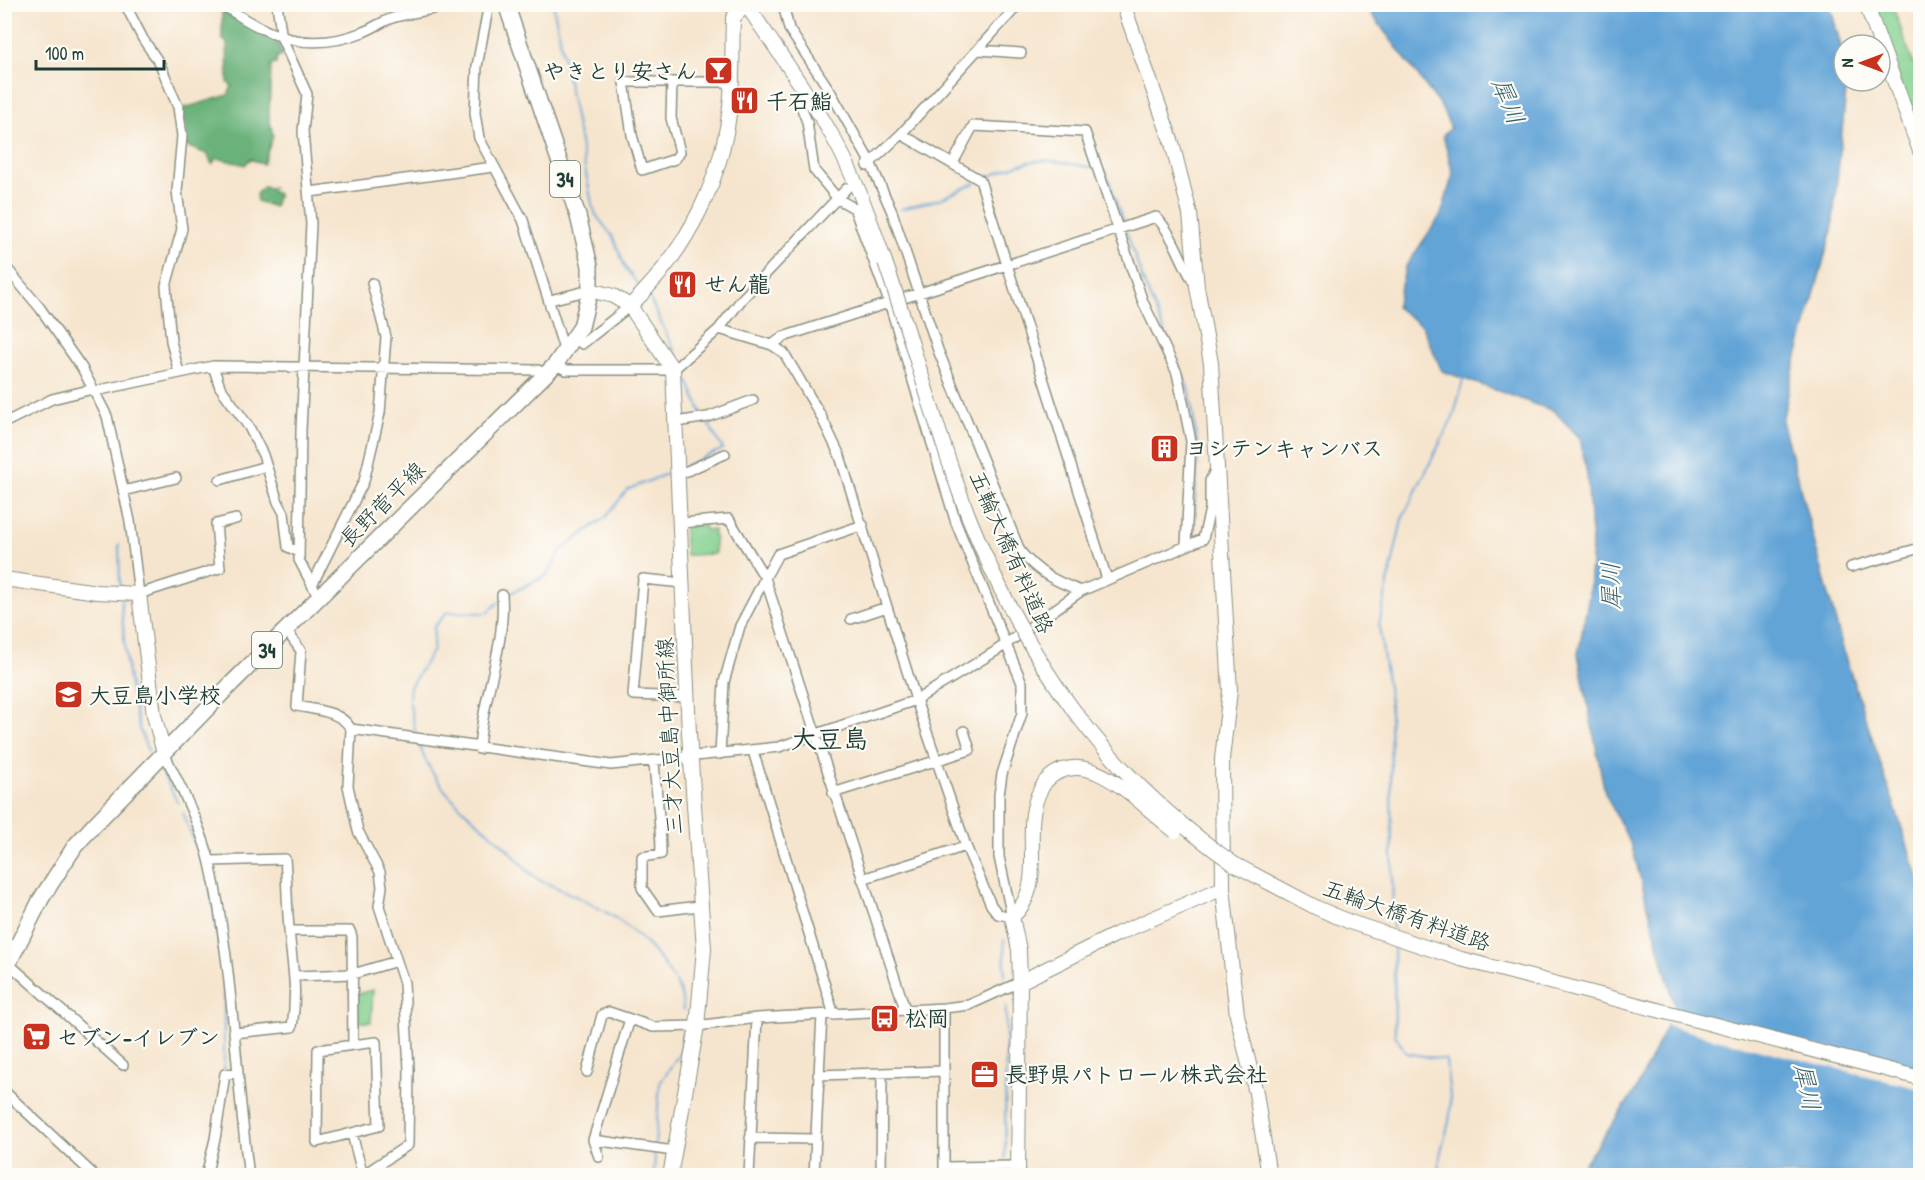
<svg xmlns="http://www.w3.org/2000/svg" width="1925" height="1180" font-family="'Patrick Hand','Klee One',sans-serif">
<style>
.green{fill:#83d08f;stroke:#518662;stroke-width:1.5}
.forest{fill:#6ab27a;stroke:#447857;stroke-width:1.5}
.water{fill:#64a4d7;stroke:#427086;stroke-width:1.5}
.pier{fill:#f6e5ce}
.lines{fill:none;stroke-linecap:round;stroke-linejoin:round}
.stream{stroke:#64a4d7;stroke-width:2}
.street-casing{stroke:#8a9181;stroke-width:12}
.secondary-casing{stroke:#8a9181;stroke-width:16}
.primary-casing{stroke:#8a9181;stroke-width:18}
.street{stroke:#fff;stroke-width:9}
.secondary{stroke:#fff;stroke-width:14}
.primary{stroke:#fff;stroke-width:15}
.secondary-bridge-casing{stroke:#8a9181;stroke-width:16;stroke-linecap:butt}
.secondary-bridge{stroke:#fff;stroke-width:14}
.labels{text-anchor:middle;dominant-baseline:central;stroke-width:4.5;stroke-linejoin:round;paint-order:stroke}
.shield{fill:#fdfcf7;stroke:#62766e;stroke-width:1.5}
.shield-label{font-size:21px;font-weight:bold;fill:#1f3d34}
.poi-label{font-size:22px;font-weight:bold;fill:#1f3d34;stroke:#fdfcf7;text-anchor:start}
.street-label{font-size:22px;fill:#1f3d34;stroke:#fdfcf7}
.water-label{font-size:24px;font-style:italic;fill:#37616d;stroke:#fdfcf7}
.quarter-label{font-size:26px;font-weight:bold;fill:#1f3d34;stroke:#fdfcf7}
</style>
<rect width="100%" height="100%" fill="#fdfcf7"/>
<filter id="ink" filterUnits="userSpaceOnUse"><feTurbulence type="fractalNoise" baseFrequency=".0167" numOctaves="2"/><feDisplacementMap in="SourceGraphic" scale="12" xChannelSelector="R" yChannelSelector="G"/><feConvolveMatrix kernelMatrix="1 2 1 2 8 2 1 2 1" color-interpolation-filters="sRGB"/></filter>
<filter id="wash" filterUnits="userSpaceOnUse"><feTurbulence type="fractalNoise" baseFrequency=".008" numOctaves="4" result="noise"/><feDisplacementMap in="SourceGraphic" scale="24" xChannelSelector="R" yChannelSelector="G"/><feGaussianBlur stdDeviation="1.35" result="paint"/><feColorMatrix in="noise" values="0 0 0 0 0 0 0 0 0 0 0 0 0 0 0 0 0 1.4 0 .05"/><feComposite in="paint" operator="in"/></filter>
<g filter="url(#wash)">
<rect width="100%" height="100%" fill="#f6e5ce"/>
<path class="green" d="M1870,5H1892L1920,82V138Z
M704,525L705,530H714L715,554L686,555L684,529L687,526Z
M373,990L371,1022H356L357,994Z"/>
<path class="forest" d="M222,11L277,40L283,56L277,57L276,64L271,65L269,117L273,136L263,164L250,159L245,165L217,158L212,164L207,154L186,146V129L181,109L228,95L232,86L228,83L227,43L222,39Z
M263,187L273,188L271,191L278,194L274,207L257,201L256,194Z"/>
<path class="water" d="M1368,5H1830L1844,58V81H1847L1832,230L1793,371L1782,421L1845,656L1920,883V1175H1576L1636,1090L1675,1007L1632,847L1605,793L1578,654L1589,595L1592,545L1587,474L1580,438L1554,411L1442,371L1422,326L1396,307L1406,266L1441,215L1453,174L1443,135L1451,128L1440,105L1372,15Z"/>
<path class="pier" d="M1670,1010L1920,1072V1089L1708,1037L1664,1024Z"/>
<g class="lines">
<path class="stream" d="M553,4L592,204L596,215L613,237L625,267L640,287
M1106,172L1123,222
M984,179C1034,155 1040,158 1093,168
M901,209L940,199L975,183
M1127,233L1144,283L1190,393L1198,451L1193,535
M649,297L677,356
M683,369L703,416
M685,466L723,449L706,420
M119,544L120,589
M505,596L547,575L561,550L606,517L627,490L671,472
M121,599C124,642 129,715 149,752
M416,735L409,700L410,687L433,650L434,627L447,612L487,613L499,602
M418,740C436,803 490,824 527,870L537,879C588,901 631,919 664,965C675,981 683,991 683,1010
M163,774L178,803
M183,813L202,863
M209,881L224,978V1070
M1393,932L1390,702L1379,625L1402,519L1454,415L1464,376
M1004,940L1005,976
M1394,941L1395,1035L1406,1053L1446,1060C1447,1079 1453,1102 1449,1121C1445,1142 1437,1152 1440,1176
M655,1146L660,1083L681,1051L683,1031
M1005,1158L1006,1005
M1005,1172V1176
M654,1176L655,1152"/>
</g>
</g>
<g filter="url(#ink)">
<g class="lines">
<defs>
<path id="street" d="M125,4L143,39L160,64L178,107L182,136L177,191L182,229L166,286L171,341L179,373
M222,4C267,37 308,54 363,32C374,28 384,20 396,17C416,12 438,8 459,4
M277,4L282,39L307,94L303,131L311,224L301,430L299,560L319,598
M489,4L477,66L475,113L479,138L523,220L563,346
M783,4L789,29L830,91L870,162L892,212L938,350L1020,551C1038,573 1055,581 1081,591
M126,6L143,4
M979,50L1021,53
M672,82L671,118L680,152L675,159L642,170L632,135L624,82H731
M901,134L980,180L1107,579
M953,163L973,126L1085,132L1143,302L1177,373L1191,441L1186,545
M867,166L901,134L1019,4
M310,192L493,167
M4,265L40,308L82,368L107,416L130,521L139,594L220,568L216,524L236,519
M550,300L590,290
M719,329L772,345L784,353L821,416L840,456L916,700L966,846L991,905L998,914L1012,917L999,857V795L1002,774L1022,713V683L956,523L889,302L854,208L838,199L814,170L807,122L798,98
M582,344L630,306
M772,345L783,337L1156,217C1174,235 1181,263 1195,284
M555,365L566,370H673L719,329L742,299L847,188
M213,366L220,387L249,427L263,455L278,502L284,513L288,547L299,552
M95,391L213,366L538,370L545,375
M676,422L708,417L753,400
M4,423L52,399L93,389
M678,475L725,454
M220,480L266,466
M123,491L176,478
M681,523L729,519L765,578L740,626L724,682L720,754
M863,525L778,554L765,578L905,1009
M1851,567L1920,548
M683,583L643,579L633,695L687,697
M312,585L364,481L380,413L386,337L372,283
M851,619L887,607
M287,631L301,651L297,706C316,710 341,711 351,729L611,765L779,747L916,700L996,651L1081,591L1203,539L1210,509V481L1216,468
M351,729L348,786L358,831L380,872L382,887L379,906L404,983L409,1069L408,1145L363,1175
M479,749C482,697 506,647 502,595
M753,751L834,1015
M164,753C180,786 202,828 210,863C233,965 235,1072 249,1176
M654,762C656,793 661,823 661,854L642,857V888L658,911L699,906
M833,793L970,750L964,731
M210,861L285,859C287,882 287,906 289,929C292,968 298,986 292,1027L234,1033
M862,879L966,846
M289,931H350L352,937L353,1045L376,1042L379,1126L317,1142L318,1050L353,1045
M9,964L123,1065
M296,976L353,974L397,961
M944,1008V1176
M587,1072L602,1015L609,1012L630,1019
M818,1075L944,1071
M4,1091L95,1176
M352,1134L363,1176
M750,1138L814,1139
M593,1140L599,1157
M674,1151L593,1140L630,1019L653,1027L697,1026L757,1018L944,1008L969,1005L1020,982
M944,1167L1018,1166
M206,1176L215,1139L225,1074L238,1073
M749,1176L757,1018
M814,1176L822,1015
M881,1176L882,1073"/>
<path id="secondary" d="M746,4C776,49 808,92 834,139C856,178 870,220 885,262
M1123,4L1172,143L1190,214L1197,287L1211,363L1230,691L1222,759L1223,888L1237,1015L1256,1093L1269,1176
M1866,4L1920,151
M590,290L613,296L630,306L673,370L689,733L704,949L697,1026L670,1176
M630,306C688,250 725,176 731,96C733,70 732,43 733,18L746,4
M4,579L97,592L139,594L154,715L164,753
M1234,864L1317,908L1350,922L1461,959L1920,1078
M1020,982L1117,934L1223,888
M1018,1176L1020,982L1019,950L1012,917C1052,882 1014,823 1046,781"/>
<path id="primary" d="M4,972L41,899L75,846L95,824L232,683L555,365L581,327L590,290V266L578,216L506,4"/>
</defs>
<use href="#street" class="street-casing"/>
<use href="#secondary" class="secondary-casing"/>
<use href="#primary" class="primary-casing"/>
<use href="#street" class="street"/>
<use href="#secondary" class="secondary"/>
<use href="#primary" class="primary"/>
<defs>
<path id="secondary-bridge" d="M885,262C915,347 937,436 970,520C1029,666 1105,774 1234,864
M1046,781C1087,740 1141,806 1175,831"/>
</defs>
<use href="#secondary-bridge" class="secondary-bridge-casing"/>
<use href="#secondary-bridge" class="secondary-bridge"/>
</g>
</g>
<defs>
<symbol id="bar-square" viewBox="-11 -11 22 22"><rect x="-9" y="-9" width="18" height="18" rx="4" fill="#c8321e" stroke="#fdfcf7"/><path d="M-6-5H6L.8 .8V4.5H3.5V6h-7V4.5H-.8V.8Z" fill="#fff"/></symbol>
<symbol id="restaurant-square" viewBox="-11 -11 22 22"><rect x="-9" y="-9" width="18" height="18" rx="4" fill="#c8321e" stroke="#fdfcf7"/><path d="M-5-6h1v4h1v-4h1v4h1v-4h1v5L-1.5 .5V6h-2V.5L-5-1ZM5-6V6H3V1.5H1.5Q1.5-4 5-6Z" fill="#fff"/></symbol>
<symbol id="building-square" viewBox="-11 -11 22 22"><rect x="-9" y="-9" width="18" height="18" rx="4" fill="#c8321e" stroke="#fdfcf7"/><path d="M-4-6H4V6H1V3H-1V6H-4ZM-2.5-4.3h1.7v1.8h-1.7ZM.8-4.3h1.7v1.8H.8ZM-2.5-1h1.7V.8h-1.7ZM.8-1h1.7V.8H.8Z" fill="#fff"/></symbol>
<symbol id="school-square" viewBox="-11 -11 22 22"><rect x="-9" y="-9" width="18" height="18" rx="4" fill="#c8321e" stroke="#fdfcf7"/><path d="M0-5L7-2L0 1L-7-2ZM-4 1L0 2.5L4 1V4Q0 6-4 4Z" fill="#fff"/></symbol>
<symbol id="bus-square" viewBox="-11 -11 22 22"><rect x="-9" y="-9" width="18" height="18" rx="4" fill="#c8321e" stroke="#fdfcf7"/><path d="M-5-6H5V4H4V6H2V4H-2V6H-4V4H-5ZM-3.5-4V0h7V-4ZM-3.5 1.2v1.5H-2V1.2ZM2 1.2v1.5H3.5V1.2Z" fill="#fff"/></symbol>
<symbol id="supermarket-square" viewBox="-11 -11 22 22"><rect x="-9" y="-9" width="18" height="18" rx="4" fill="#c8321e" stroke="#fdfcf7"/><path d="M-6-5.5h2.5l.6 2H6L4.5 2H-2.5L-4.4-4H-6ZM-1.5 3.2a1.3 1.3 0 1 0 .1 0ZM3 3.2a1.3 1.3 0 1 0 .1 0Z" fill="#fff"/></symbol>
<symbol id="office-square" viewBox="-11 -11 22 22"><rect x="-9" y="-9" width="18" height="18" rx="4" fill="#c8321e" stroke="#fdfcf7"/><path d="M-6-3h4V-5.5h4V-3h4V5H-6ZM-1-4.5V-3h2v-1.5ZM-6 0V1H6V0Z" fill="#fff"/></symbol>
</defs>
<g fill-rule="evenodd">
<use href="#bar-square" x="702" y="54" width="33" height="33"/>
<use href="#restaurant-square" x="728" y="84" width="33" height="33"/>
<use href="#restaurant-square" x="666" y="268" width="33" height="33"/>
<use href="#building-square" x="1148" y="432" width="33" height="33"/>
<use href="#school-square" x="52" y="678" width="33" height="33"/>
<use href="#bus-square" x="868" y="1002" width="33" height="33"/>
<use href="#supermarket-square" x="20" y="1020" width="33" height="33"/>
<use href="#office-square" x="968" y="1058" width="33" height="33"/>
</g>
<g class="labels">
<g class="shield">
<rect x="550" y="161" width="30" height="36" rx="4.5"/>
<rect x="252" y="632" width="30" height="36" rx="4.5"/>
</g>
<g class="shield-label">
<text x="565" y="179">34</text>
<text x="267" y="650">34</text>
</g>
<g class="poi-label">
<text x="697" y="71" text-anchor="end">やきとり安さん</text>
<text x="766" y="101">千石鮨</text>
<text x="704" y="284">せん龍</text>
<text x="1186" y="448">ヨシテンキャンバス</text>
<text x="89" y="695">大豆島小学校</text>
<text x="905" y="1018">松岡</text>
<text x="57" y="1037">セブン-イレブン</text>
<text x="1005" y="1074">長野県パトロール株式会社</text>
</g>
<g class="street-label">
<text transform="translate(382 504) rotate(-45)">長野菅平線</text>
<text transform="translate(1012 552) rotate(66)">五輪大橋有料道路</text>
<text transform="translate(669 736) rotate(-93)">三才大豆島中御所線</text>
<text transform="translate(1407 915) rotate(19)">五輪大橋有料道路</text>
</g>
<g class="water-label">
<text transform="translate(1509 101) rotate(68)">犀川</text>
<text transform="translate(1610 586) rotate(-91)">犀川</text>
<text transform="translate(1808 1087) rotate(78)">犀川</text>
</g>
<g class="quarter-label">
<text x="830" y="738">大豆島</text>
</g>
</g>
<rect width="1925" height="1180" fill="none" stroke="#fdfcf7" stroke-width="24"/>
<g transform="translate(1862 63) rotate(270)"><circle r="28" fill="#fdfcf7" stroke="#a4b0a9" stroke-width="1.5"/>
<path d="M0-4.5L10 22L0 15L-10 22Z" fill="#c8321e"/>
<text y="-9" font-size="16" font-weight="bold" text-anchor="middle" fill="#1f3d34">N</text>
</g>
<path d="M36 60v9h128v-9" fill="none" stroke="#1f3d34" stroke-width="3"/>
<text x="45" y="60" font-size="18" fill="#1f3d34" stroke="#fdfcf7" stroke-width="4.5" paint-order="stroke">100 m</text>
</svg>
